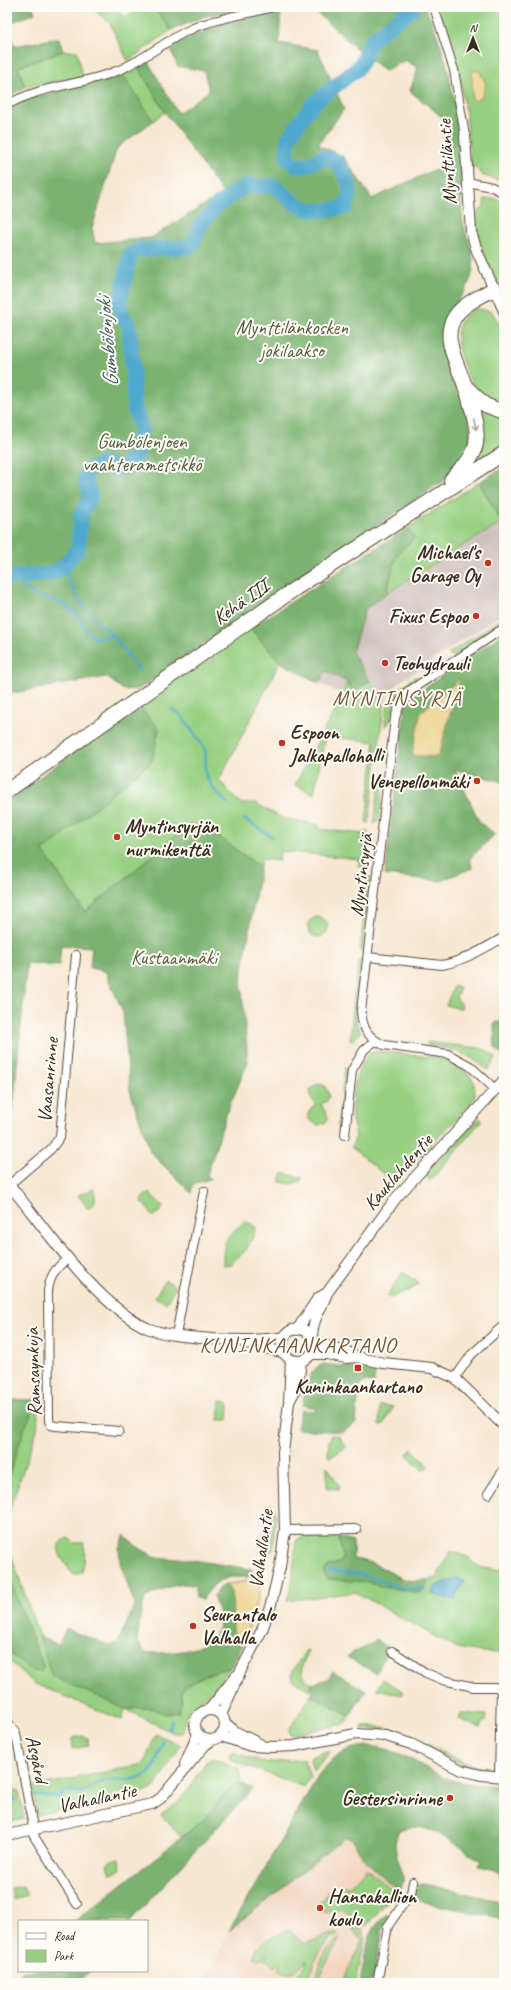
<svg xmlns="http://www.w3.org/2000/svg" width="511" height="1990" font-family="Caveat,sans-serif">
<style>
.built{fill:#f3d4bf}
.industrial{fill:#cfc0bb}
.green{fill:#98d082;stroke:#6a7d50}
.forest{fill:#7ab270;stroke:#5a6e47}
.sand{fill:#eeda9e;stroke:#94825e}
.water{fill:#50a8cd;stroke:#466976}
.lines{fill:none;stroke-linecap:round;stroke-linejoin:round}
.stream{stroke:#50a8cd;stroke-width:2.5}
.river{stroke:#50a8cd;stroke-width:15}
.minor-casing{stroke:#574639;stroke-width:10}
.tertiary-casing{stroke:#574639;stroke-width:12}
.trunk-casing{stroke:#574639;stroke-width:16}
.minor{stroke:#fff;stroke-width:8}
.tertiary{stroke:#fff;stroke-width:10}
.trunk{stroke:#fff;stroke-width:14}
.oneway{stroke:#a79f9a}
.poi-dot{fill:#c8321e;stroke:#fdfcf7;stroke-width:1.5}
.labels{text-anchor:middle;dominant-baseline:central;stroke-width:4;stroke-linejoin:round;paint-order:stroke}
.street-label{font-size:20px;fill:#3b2a1e;stroke:#fdfcf7}
.park-label{font-size:20px;fill:#575c3c;stroke:#fdfcf7}
.poi-label{font-size:20px;font-weight:bold;fill:#3b2a1e;stroke:#fdfcf7;text-anchor:start}
.water-label{font-size:21px;font-style:italic;fill:#435c64;stroke:#fdfcf7}
.neighbourhood-label{font-size:21px;letter-spacing:1px;fill:#755635;stroke:#fdfcf7}
.quarter-label{font-size:22px;letter-spacing:1px;fill:#755635;stroke:#fdfcf7}
</style>
<rect width="100%" height="100%" fill="#fdfcf7"/>
<filter id="ink" filterUnits="userSpaceOnUse"><feTurbulence type="fractalNoise" baseFrequency=".025" numOctaves="2"/><feDisplacementMap in="SourceGraphic" scale="8" xChannelSelector="R" yChannelSelector="G"/><feConvolveMatrix kernelMatrix="1 2 1 2 8 2 1 2 1" color-interpolation-filters="sRGB"/></filter>
<filter id="wash" filterUnits="userSpaceOnUse"><feTurbulence type="fractalNoise" baseFrequency=".012" numOctaves="4" result="noise"/><feDisplacementMap in="SourceGraphic" scale="16" xChannelSelector="R" yChannelSelector="G"/><feGaussianBlur stdDeviation="0.9" result="paint"/><feColorMatrix in="noise" values="0 0 0 0 0 0 0 0 0 0 0 0 0 0 0 0 0 1.4 0 .05"/><feComposite in="paint" operator="in"/></filter>
<g filter="url(#wash)">
<rect width="100%" height="100%" fill="#f7e7d1"/>
<path class="built" d="M344,1838H352L364,1859L397,1890L366,1926L356,1983H205L229,1931Z"/>
<path class="industrial" d="M502,523L504,526V613L401,681L388,695L384,705L352,652L365,609L460,547Z
M325,671L347,682L341,694L319,683Z"/>
<path class="green" d="M68,7H113L125,18C153,1 153,4 171,30L128,61L109,22L94,10Z
M439,7H504V182L482,175L477,167H471L466,113L458,70L438,8Z
M63,51H77L83,77L25,87L18,67Z
M137,65L165,112L153,121L123,75Z
M484,199H496L504,202V296C496,279 472,233 475,216L477,215L480,210L484,207Z
M474,309H480L492,312L504,331V407C493,403 481,396 474,386C469,380 466,371 463,364C456,344 451,321 474,309Z
M473,400L504,418V443L472,464Z
M479,482L502,523L460,547L386,594L396,556L414,538L408,528Z
M504,617V623L453,657L448,654Z
M250,628L280,662L219,780L241,804L255,803L282,818L319,825V829L364,834L365,832H368L364,867L358,866L359,859L280,851L279,861L261,859L260,867L213,833H204L191,824L85,912L42,851L152,761L138,705Z
M414,677H417C415,684 406,687 401,692C391,702 395,720 385,727C385,701 393,692 414,677Z
M370,681L384,705L369,823L366,822L375,742L325,736L314,794L295,785L341,698L347,682L353,691Z
M380,778L382,779C384,792 380,808 379,821L374,824Z
M368,876L371,878V881L363,949L360,952Z
M308 927a10 10 0 1 1 20 0a10 10 0 1 1-20 0Z
M360,960L361,964C359,985 350,1014 361,1032L353,1040H350L358,961Z
M454,986L460,989L456,997L458,1002L462,1005L461,1009L446,1005Z
M427,1042L479,1048L486,1050L496,1058L488,1070C464,1052 457,1049 428,1046Z
M376,1051L441,1058L456,1064L471,1077L474,1082L475,1096L470,1105L395,1181H392L351,1147L356,1137C356,1131 353,1126 352,1119C351,1101 355,1057 376,1051Z
M345,1067L347,1070L339,1133L338,1124Z
M318,1084L325,1086L329,1095L327,1101L321,1104C324,1111 336,1123 317,1125L309,1120C307,1113 310,1108 317,1105L311,1099L310,1090Z
M479,1118L482,1120L430,1181L427,1178V1171Z
M283,1173L302,1178L301,1181L291,1184L280,1182Z
M94,1189C96,1199 97,1202 88,1209L78,1195Z
M149,1193L164,1207L154,1217L142,1202V1198Z
M245,1221L256,1227C252,1244 246,1252 233,1261L232,1264L223,1265C223,1238 226,1238 245,1221Z
M403,1272L418,1283L416,1287L391,1298L387,1296Z
M165,1280L176,1286L166,1303L155,1297Z
M7,1400H39L37,1430L7,1517Z
M220,1401L227,1402L229,1404L228,1420H218Z
M380,1405L393,1407L384,1424L379,1425Z
M331,1435L339,1436L346,1447L331,1457L328,1456L329,1440H331Z
M412,1449L429,1466L424,1470H422L407,1455Z
M327,1466L340,1487L339,1489L327,1488Z
M271,1506L274,1508L276,1514L273,1550L270,1552L271,1538L263,1537V1533L272,1534L273,1513H265L266,1507Z
M336,1537L353,1542V1559C360,1560 368,1561 374,1564C399,1575 406,1587 436,1578L451,1551L468,1557L479,1568L504,1570V1653L483,1652L456,1648L355,1592L287,1601L292,1582L296,1541L299,1538Z
M69,1538L74,1543H84C85,1553 85,1562 82,1572L74,1575C67,1566 46,1543 69,1538Z
M7,1543L39,1636L134,1679L125,1709L151,1708L166,1714L182,1701V1690C197,1678 211,1671 230,1668L209,1694L189,1710L185,1718L184,1730L181,1733H174L125,1709L122,1720L35,1684L7,1659Z
M306,1650L309,1652C300,1666 298,1674 312,1684L310,1690L293,1681L292,1672Z
M383,1679L404,1692L402,1695L377,1689Z
M311,1695L350,1715L345,1724L290,1735L289,1730Z
M461,1713L486,1715L485,1722H482L480,1728L459,1719Z
M362,1726C411,1722 445,1765 492,1768V1771C469,1775 429,1746 407,1737C393,1731 377,1730 362,1729Z
M156,1734L181,1745L154,1788L148,1791L37,1815L32,1787L144,1764Z
M83,1736L88,1738L89,1746L73,1749L72,1738Z
M326,1751H331L313,1771L310,1760L311,1757Z
M231,1752L268,1763L304,1759L310,1777L304,1787L232,1760L229,1757Z
M212,1758L240,1768V1783L231,1788L205,1819L181,1837L161,1815L179,1802L206,1762Z
M19,1790L24,1819L7,1822V1792Z
M119,1858L121,1869L111,1874C104,1863 107,1861 119,1858Z
M366,1868L395,1892L366,1926L340,1908L335,1914L329,1910L326,1912L317,1905L330,1890L333,1892L336,1889L339,1891L345,1885L349,1888Z
M23,1886L27,1895L13,1900L11,1888Z
M359,1928L364,1932L365,1938L356,1983H342L362,1940L352,1929Z
M289,1929L296,1937L305,1944L336,1932L338,1935L334,1938L332,1936C321,1950 310,1964 309,1983L275,1982L276,1979C290,1982 302,1975 307,1961C296,1966 297,1980 278,1969L280,1966L278,1964L275,1967L264,1958L267,1956L266,1954L260,1959L255,1958C253,1943 278,1935 289,1929Z
M340,1938L323,1969L319,1983H315C317,1965 325,1949 340,1938Z"/>
<path class="forest" d="M7,7H33L35,13L7,24Z
M162,7H249L206,16L171,30L158,12Z
M311,7H425C431,20 436,33 441,46C453,82 458,122 462,159C463,178 460,197 462,216C464,234 475,251 473,269C470,294 443,312 442,330C441,375 490,420 461,463C457,470 448,476 442,482L284,587L139,689L124,690L106,677L18,692H7V109L30,98L96,83L123,75L153,121L117,148L92,228L95,243L151,238L223,193L165,112L137,65L147,60L178,113L209,91L204,71L177,66L170,45L220,25L281,10L279,43L318,50L344,109L318,145L343,156L372,199L444,165L449,145L452,125L410,91L418,68L405,60L385,71L358,50Z
M7,25L14,46L59,38L63,51L18,67L25,87L7,98Z
M504,467V526L479,482Z
M408,528L414,538L396,556L386,594L365,609L352,652L370,681L353,691L347,682L326,671L319,683L280,662L250,628Z
M504,633V782L455,770L480,823L495,834L470,858L472,868L440,881L385,875L406,701Z
M138,705L159,729L152,761L43,851L85,912L191,823L204,833H213L260,867L241,980L248,1062L227,1112L207,1175L210,1179C200,1182 192,1182 191,1193L151,1153L130,1091L123,1012L105,971L90,968L92,947L61,945L59,965L56,966L27,963L13,1110L7,1121V801Z
M496,1022H500L504,1028V1057L495,1048L494,1025Z
M324,1364L375,1371L374,1383L364,1382L359,1387L356,1423L342,1432L297,1429L301,1410L315,1411V1408L302,1405C306,1390 307,1369 324,1364Z
M7,1400H39L25,1427L7,1481Z
M125,1535L126,1538C140,1549 159,1563 178,1558L252,1569V1574L248,1577H229L215,1584L202,1599L196,1598L195,1586C180,1580 158,1591 145,1598L141,1612L137,1641L145,1652C165,1655 214,1652 219,1626C221,1615 216,1605 213,1596L221,1587L228,1584C237,1602 229,1623 236,1641L243,1645L230,1668C211,1671 197,1678 182,1690V1701L179,1712L166,1714L151,1708L125,1709L52,1676L39,1636L58,1645L66,1629L111,1646L118,1642L135,1605L120,1563L119,1548Z
M341,1538L353,1542V1559L372,1563L405,1581L428,1580L421,1593L383,1587L366,1582L327,1579L323,1572L328,1566L341,1562L343,1558L339,1540Z
M7,1573L42,1663L43,1667L41,1672L33,1671L7,1652Z
M375,1639L389,1648L376,1673L347,1657C355,1648 369,1650 375,1639Z
M333,1671L366,1691L350,1715L311,1695L313,1692L310,1690L312,1684L328,1679Z
M368,1746C402,1749 417,1765 446,1778C463,1785 486,1785 504,1786V1879L496,1870L479,1866L481,1861C457,1846 428,1818 399,1830C390,1850 400,1858 403,1877C404,1882 401,1888 400,1893L364,1859L352,1839L344,1838L229,1931L319,1774C338,1754 340,1749 368,1746Z
M240,1783L253,1789L130,1921H75L205,1819L231,1788Z
M420,1883L504,1902V1921L499,1918L410,1899Z
M387,1914L389,1918L382,1932L373,1981L360,1983C365,1960 365,1928 387,1914Z
M22,1971H91L74,1983H16Z"/>
<path class="sand" d="M476,70L480,72L486,84L482,97L475,101L472,99V72Z
M460,679L438,757L412,755L421,712Z
M251,1581L260,1582L259,1594L243,1645L236,1641C229,1623 237,1602 228,1584Z"/>
<path class="water" d="M455,1578L464,1581L454,1600L432,1594L437,1585Z"/>
<g class="lines">
<path class="stream" d="M63,567L77,596L89,614L114,636L140,672
M15,577L25,588L35,595L62,603L81,618L84,627L95,638L113,636
M172,710L180,714L204,747C208,757 204,765 206,775C209,786 219,795 227,803
M244,819L272,837
M327,1571L360,1574L401,1588L425,1589
M169,1730L172,1720
M35,1795L59,1797L66,1791C72,1790 77,1792 82,1792C89,1790 96,1783 104,1781C119,1778 138,1783 150,1772C159,1763 157,1750 164,1741
M7,1802L16,1799"/>
<path class="river" d="M7,578L53,573L63,567L78,549L81,515L91,496L85,479L88,471L103,463L116,469L124,467L137,454L141,428L134,407L133,372L129,326L122,314L120,302L130,255L137,250L187,247L192,245L201,224L217,205L245,186H274L297,205L311,210H328L346,207C354,187 348,178 336,161L323,157C308,165 300,172 287,158L288,139L302,118L315,102L357,69L363,61L367,49L373,39L414,7"/>
</g>
</g>
<g filter="url(#ink)">
<g class="lines">
<defs>
<path id="minor" d="M434,7L454,70L465,136
M7,105C42,85 77,86 114,72C142,62 164,41 191,29C217,17 246,15 273,7
M467,182L492,187L504,193
M368,957L442,965C464,961 485,948 504,937
M496,1090L470,1066L448,1054L384,1045C368,1038 362,1028 361,1011L395,718L401,701L406,693L504,628
M345,1135L352,1070L364,1050L375,1041
M9,1185L51,1149L60,1137L76,955
M68,1258C56,1268 50,1275 48,1291L49,1421L51,1425L56,1426L119,1431
M176,1335L204,1191
M455,1378L471,1355L504,1325
M488,1494L504,1469
M285,1530L357,1529
M392,1651L426,1673L443,1680L474,1687H495L504,1690
M7,1721L15,1731L17,1739L35,1838L77,1904
M499,1777L501,1690
M377,1983L388,1926L411,1893L413,1882"/>
<path id="tertiary" d="M465,136L471,232L477,251L504,311
M7,1182C44,1226 96,1305 147,1328C167,1336 191,1337 213,1339C237,1340 261,1341 285,1337
M282 1345a16 16 0 1 1 32 0a16 16 0 1 1-32 0Z
M297,1330L318,1298L327,1293
M312,1337C312,1320 322,1308 327,1293L396,1198L504,1080
M240,1340C254,1349 269,1347 284,1353
M314,1342L348,1352L355,1356
M312,1354H327L346,1358L356,1357L383,1363L432,1368L455,1378L504,1426
M289,1402L298,1385L301,1361
M209,1710L236,1676
M195 1725a15 15 0 1 1 30 0a15 15 0 1 1-30 0Z
M221,1715L241,1670L262,1630L271,1604L280,1567L285,1530L283,1452L289,1402L291,1360
M225,1723L236,1732L260,1744
M221,1736L251,1746L272,1747L294,1746L356,1734L386,1736L411,1744L461,1770L481,1775L504,1777
M185,1764L198,1734
M7,1835L152,1804L161,1798L205,1745L212,1740"/>
<path id="trunk" d="M466,387L485,405L504,412
M451,480C459,471 469,463 474,451C479,438 476,426 473,412C470,404 469,394 465,386C456,359 435,329 465,306C474,299 484,294 494,289
M7,791L296,588L504,453"/>
</defs>
<use href="#minor" class="minor-casing"/>
<use href="#tertiary" class="tertiary-casing"/>
<use href="#trunk" class="trunk-casing"/>
<use href="#minor" class="minor"/>
<use href="#tertiary" class="tertiary"/>
<use href="#trunk" class="trunk"/>
</g>
<defs><path id="oneway-shaft" d="M-6 0H5M1.5-3L5.5 0L1.5 3" fill="none" stroke-width="1.6" stroke-linecap="round" stroke-linejoin="round"/></defs>
<use class="oneway" href="#oneway-shaft" transform="translate(475 424) rotate(78)"/>
</g>
<g class="poi-dot">
<circle cx="488" cy="563" r="4"/>
<circle cx="476" cy="616" r="4"/>
<circle cx="385" cy="663" r="4"/>
<circle cx="282" cy="743" r="4"/>
<circle cx="477" cy="781" r="4"/>
<circle cx="117" cy="837" r="4"/>
<rect x="354" y="1364" width="8" height="8" rx="2"/>
<circle cx="193" cy="1626" r="4"/>
<circle cx="450" cy="1798" r="4"/>
<circle cx="320" cy="1908" r="4"/>
</g>
<g class="labels">
<g class="street-label">
<text transform="translate(447 162) rotate(-94)">Mynttiläntie</text>
<text transform="translate(241 602) rotate(-35)">Kehä III</text>
<text transform="translate(361 875) rotate(-83)">Myntinsyrjä</text>
<text transform="translate(48 1080) rotate(-85)">Vaasanrinne</text>
<text transform="translate(398 1172) rotate(-49)">Kauklahdentie</text>
<text transform="translate(33 1372) rotate(-92)">Ramsaynkuja</text>
<text transform="translate(261 1549) rotate(-82)">Valhallantie</text>
<text transform="translate(37 1759) rotate(78)">Asgård</text>
<text transform="translate(97 1798) rotate(-12)">Valhallantie</text>
</g>
<g class="park-label">
<text x="292" y="327">Mynttilänkosken<tspan x="292" dy="23">jokilaakso</tspan></text>
<text x="142" y="441">Gumbölenjoen<tspan x="142" dy="23">vaahterametsikkö</tspan></text>
<text x="174" y="957">Kustaanmäki</text>
</g>
<g class="poi-label">
<text x="480" y="552" text-anchor="end">Michael's<tspan x="480" dy="23">Garage Oy</tspan></text>
<text x="468" y="616" text-anchor="end">Fixus Espoo</text>
<text x="393" y="663">Teohydrauli</text>
<text x="290" y="732">Espoon<tspan x="290" dy="23">Jalkapallohalli</tspan></text>
<text x="469" y="781" text-anchor="end">Venepellonmäki</text>
<text x="125" y="826">Myntinsyrjän<tspan x="125" dy="23">nurmikenttä</tspan></text>
<text x="358" y="1386" text-anchor="middle">Kuninkaankartano</text>
<text x="201" y="1614">Seurantalo<tspan x="201" dy="23">Valhalla</tspan></text>
<text x="442" y="1798" text-anchor="end">Gestersinrinne</text>
<text x="328" y="1896">Hansakallion<tspan x="328" dy="23">koulu</tspan></text>
</g>
<g class="water-label">
<text transform="translate(107 342) rotate(-95)">Gumbölenjoki</text>
</g>
<g class="neighbourhood-label">
<text x="397" y="698">MYNTINSYRJÄ</text>
</g>
<g class="quarter-label">
<text x="298" y="1345">KUNINKAANKARTANO</text>
</g>
</g>
<rect width="511" height="1990" fill="none" stroke="#fdfcf7" stroke-width="24"/>
<rect x="18" y="1920" width="130" height="52" fill="#fdfcf7" stroke="#afa8a0"/>
<rect x="26" y="1933" width="20" height="6" fill="#ffffff" stroke="#afa8a0"/>
<text x="54" y="1940" font-size="12" fill="#3b2a1e">Road</text>
<rect x="26" y="1950" width="20" height="12" fill="#98d082" stroke="#afa8a0"/>
<text x="54" y="1960" font-size="12" fill="#3b2a1e">Park</text>
<g transform="translate(473 38)" stroke="#fdfcf7" stroke-width="3" paint-order="stroke">
<path d="M0-3L7 15L0 10L-7 15Z" fill="#3b2a1e"/>
<text y="-6" font-size="11" font-weight="bold" text-anchor="middle" fill="#3b2a1e">N</text>
</g>
</svg>
